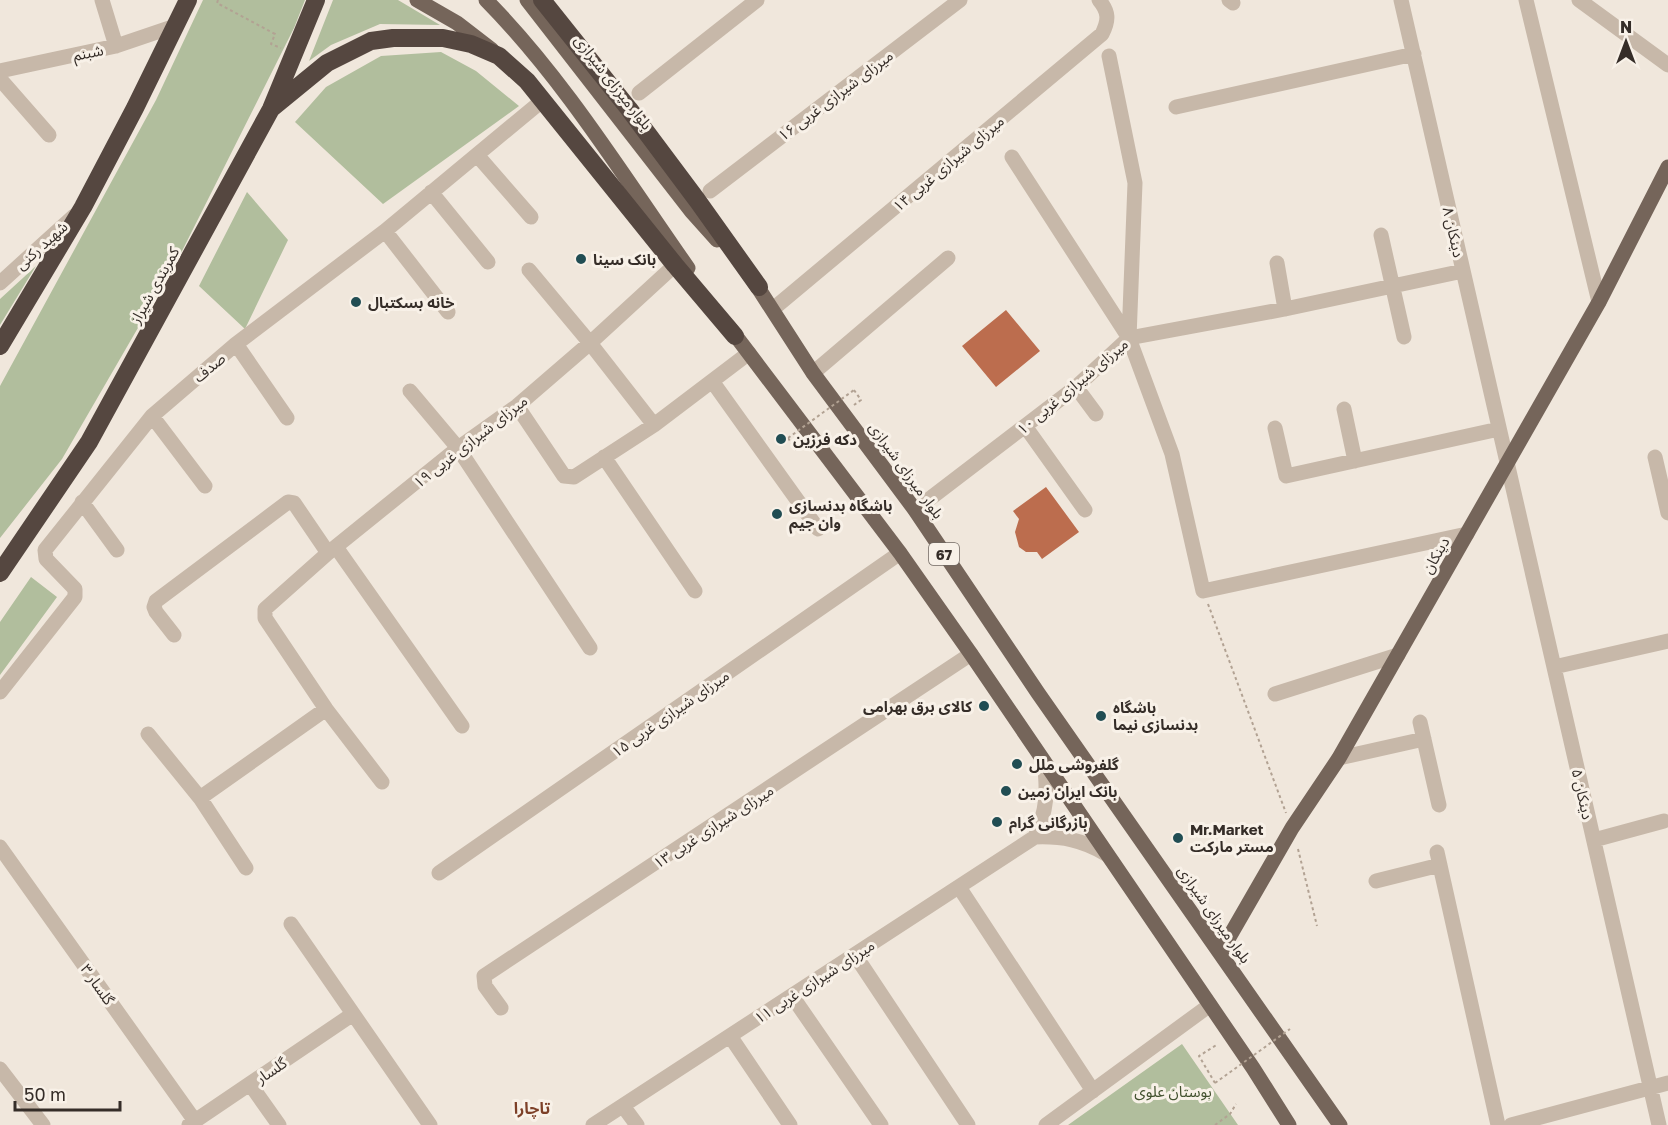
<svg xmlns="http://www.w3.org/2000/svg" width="1668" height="1125" font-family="'Golos Text','Noto Sans Arabic',sans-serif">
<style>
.green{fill:#b1be9d}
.building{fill:#bc6d4e}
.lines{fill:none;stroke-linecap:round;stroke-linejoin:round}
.path{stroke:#b2a293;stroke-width:2;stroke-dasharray:3 3;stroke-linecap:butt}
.minor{stroke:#c7b8a9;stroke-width:15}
.major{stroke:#75655a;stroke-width:15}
.highway{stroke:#554740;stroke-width:18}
.path-bridge{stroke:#b2a293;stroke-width:2;stroke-dasharray:3 3;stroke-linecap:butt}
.poi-dot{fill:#214d53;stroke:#f8f1e8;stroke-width:2}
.labels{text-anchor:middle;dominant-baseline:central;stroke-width:6;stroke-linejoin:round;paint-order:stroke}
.shield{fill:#f8f1e8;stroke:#706862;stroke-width:1.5}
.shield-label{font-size:14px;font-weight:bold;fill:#352d28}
.street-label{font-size:15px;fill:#352d28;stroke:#f8f1e8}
.poi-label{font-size:15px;font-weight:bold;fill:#352d28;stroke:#f8f1e8;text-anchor:start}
.park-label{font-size:15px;fill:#42512e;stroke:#f8f1e8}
.neighbourhood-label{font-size:16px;font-weight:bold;fill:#7d4028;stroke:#f8f1e8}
</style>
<rect width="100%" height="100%" fill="#f0e7dc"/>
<path class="green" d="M203,0H305L294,28L179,257L62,459L0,538V386L156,100Z
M333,0H398L440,25L380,24L331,45L309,61Z
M441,52L476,71L519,106L383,204L295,122L326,87L381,56Z
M247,192L288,240L245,329L199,286Z
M36,266L0,325V299Z
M31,577L57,597L0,675V622Z
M1182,1044L1238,1125H1068Z"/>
<path class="building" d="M1006,310L1040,351L996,387L962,346Z
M1046,487L1079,532L1042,559L1037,552H1026L1019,547L1015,532L1019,519L1013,511Z"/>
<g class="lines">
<path class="path" d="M218,0L217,3L275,34L271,44L281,48
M854,390L861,400L854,405
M788,438L796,450L801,446
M1208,604L1286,813
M1298,849L1317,926
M1215,1083L1199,1056L1218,1044
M1215,1125L1230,1114L1236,1104"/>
<path class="minor" d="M102,0L116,46
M1229,0L1233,3
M1401,0L1659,1125
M1526,0L1599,302
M1579,0L1668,65
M1109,56L1135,183L1129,338
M0,71L116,46L175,26
M0,79L49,135
M639,93L757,0
M1176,107L1414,54
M477,155L531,217
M1012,157L1129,338L1172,454L1203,591L1467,534
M710,191L960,0
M431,192L488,262
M385,231L448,312
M1381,235L1404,337
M1277,263L1285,309
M529,270L590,343L654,425
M0,283L74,216
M773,309L1102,34C1109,20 1109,12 1099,0
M236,344L287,418
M813,373L948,258
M712,381L818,529
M1076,387L1096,414
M410,391L458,448L590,648
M517,406L564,476L574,477L654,425L749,353
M1344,409L1355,461
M152,416L205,486
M1025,426L1085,510
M1275,428L1286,476L1499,429
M604,457L695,591
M1655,457L1668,513
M82,502L117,550
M915,510L1076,387L1129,338L1285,309L1463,271
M336,547L462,726
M174,635L156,612L154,607L156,601L288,502L294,503L328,553
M1554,667L1668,641
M0,692L75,597V589L46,559L45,550L152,416L236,344L385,231L543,100
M1275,694L1398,655
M1420,722L1439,805
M148,734L200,798L246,868
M1339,758L1424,739
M382,782L326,709L265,618V609L328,553L458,448L517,406L590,343L675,265
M200,798L326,709
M1035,837C1047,811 1048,791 1044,762
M1594,840L1664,821
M0,847L195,1121
M1437,852L1498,1125
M439,873L900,553
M1376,881L1440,865
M959,887L1093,1091
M291,924L430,1125
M855,955L968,1125
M792,996L881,1125
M501,1008L485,986L484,976L971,654
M730,1036L790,1125
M0,1069L43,1125
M250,1084L279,1125
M623,1106L637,1125
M189,1125L353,1014
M593,1125L1035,837C1062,836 1083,840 1106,854
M1046,1125L1210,1005
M1511,1125L1668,1083"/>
<path class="major" d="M417,0L457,23L492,50
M486,0C564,79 624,177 688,268
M527,0L691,211L717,240
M753,280L813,373L915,510L1038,693L1340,1125
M729,327L900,553L971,654L1253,1068L1289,1125
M1220,953L1292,828L1339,758L1599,302L1668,167"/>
<path class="highway" d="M542,0L629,109L697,200L759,287
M272,108L327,63L371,41L393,38H443L471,44L499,56L527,81L675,265L735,336
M0,346L83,207L135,108L188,0
M0,573L89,442L271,109L316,0"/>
<path class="path-bridge" d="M788,438L854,390
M1215,1083L1290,1029"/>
</g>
<g class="poi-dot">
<circle cx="581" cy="259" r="6"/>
<circle cx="356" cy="302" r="6"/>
<circle cx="781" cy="439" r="6"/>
<circle cx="777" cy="514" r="6"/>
<circle cx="984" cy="706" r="6"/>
<circle cx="1101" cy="716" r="6"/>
<circle cx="1017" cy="764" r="6"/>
<circle cx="1006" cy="791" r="6"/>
<circle cx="997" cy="822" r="6"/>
<circle cx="1178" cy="838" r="6"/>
</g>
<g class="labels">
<rect class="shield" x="929" y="543" width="30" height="22" rx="4.5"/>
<g class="shield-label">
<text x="944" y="554">67</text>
</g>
<g class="street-label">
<text transform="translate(88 52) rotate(-12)">شبنم</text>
<text transform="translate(614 82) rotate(52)">بلوار میرزای شیرازی</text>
<text transform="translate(835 95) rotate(-37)">۱۶ میرزای شیرازی غربی</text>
<text transform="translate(948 163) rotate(-40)">۱۴ میرزای شیرازی غربی</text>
<text transform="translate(1454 232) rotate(77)">۸ دینکان</text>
<text transform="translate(41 245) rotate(-42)">شهید رکنی</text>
<text transform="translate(154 285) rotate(-61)">کمربندی شیراز</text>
<text transform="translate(209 367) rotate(-40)">صدف</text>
<text transform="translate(1072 386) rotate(-40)">۱۰ میرزای شیرازی غربی</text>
<text transform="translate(470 441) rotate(-38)">۱۹ میرزای شیرازی غربی</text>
<text transform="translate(907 470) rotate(54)">بلوار میرزای شیرازی</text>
<text transform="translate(1435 555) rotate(-60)">دینکان</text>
<text transform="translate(670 713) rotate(-35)">۱۵ میرزای شیرازی غربی</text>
<text transform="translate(1583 794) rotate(77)">۵ دینکان</text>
<text transform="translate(713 826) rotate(-33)">۱۳ میرزای شیرازی غربی</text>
<text transform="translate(1215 914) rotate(55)">بلوار میرزای شیرازی</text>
<text transform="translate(814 981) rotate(-33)">میرزای شیرازی غربی ۱۱</text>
<text transform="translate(98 984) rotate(55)">گلسار ۳</text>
<text transform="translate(271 1070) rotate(-34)">گلسار</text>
</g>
<g class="poi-label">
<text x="593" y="259">بانک سینا</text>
<text x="368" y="302">خانه بسکتبال</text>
<text x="793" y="439">دکه فرزین</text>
<text x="789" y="505">باشگاه بدنسازی<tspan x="789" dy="17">وان جیم</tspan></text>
<text x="972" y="706" text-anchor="end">کالای برق بهرامی</text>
<text x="1113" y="707">باشگاه<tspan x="1113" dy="17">بدنسازی نیما</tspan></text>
<text x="1029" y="764">گلفروشی ملل</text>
<text x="1018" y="791">بانک ایران زمین</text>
<text x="1009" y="822">بازرگانی گرام</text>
<text x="1190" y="829">Mr.Market<tspan x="1190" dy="17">مستر مارکت</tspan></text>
</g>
<g class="park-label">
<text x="1173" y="1091">بوستان علوی</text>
</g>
<g class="neighbourhood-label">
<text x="532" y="1108">تاچارا</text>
</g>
</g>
<g transform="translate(1626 42)" stroke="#f8f1e8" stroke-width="4.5" paint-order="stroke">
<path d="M0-4.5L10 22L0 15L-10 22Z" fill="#352d28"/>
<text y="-9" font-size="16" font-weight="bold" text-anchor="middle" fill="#352d28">N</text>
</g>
<path d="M15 1101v9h105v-9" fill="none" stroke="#352d28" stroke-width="3"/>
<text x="24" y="1101" font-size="18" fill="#352d28" stroke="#f8f1e8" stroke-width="4.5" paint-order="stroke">50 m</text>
</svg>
